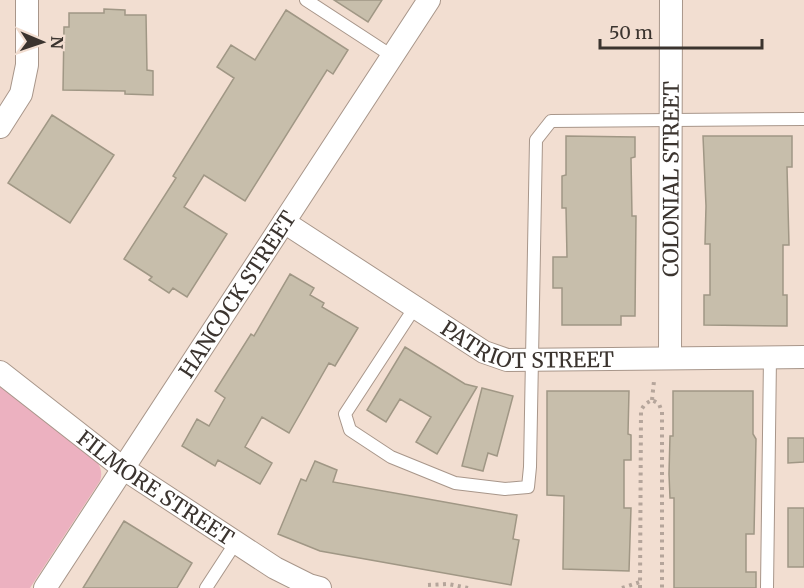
<svg xmlns="http://www.w3.org/2000/svg" width="804" height="588" font-family="Merriweather,serif">
<style>
.green{fill:#ecb1c0}
.building{fill:#c7beab;stroke:#a09785;stroke-width:1.5}
.lines{fill:none;stroke-linecap:round;stroke-linejoin:round}
.lane-casing{stroke:#a8968a;stroke-width:14}
.street-casing{stroke:#a8968a;stroke-width:24}
.path{stroke:#b5a59b;stroke-width:4;stroke-dasharray:3 4.5;stroke-linecap:butt}
.lane{stroke:#fff;stroke-width:12}
.street{stroke:#fff;stroke-width:22}
.labels{text-anchor:middle;dominant-baseline:central;stroke-width:5;stroke-linejoin:round;paint-order:stroke}
.street-label{font-size:21px;fill:#3b342f;stroke:#f2ded1}
</style>
<rect width="100%" height="100%" fill="#f2ded1"/>
<path class="green" d="M0,384L95,458C100,466 103,472 100,481L30,588H0Z"/>
<path class="building" d="M334,0H382L368,22Z
M104,9L125,10V15H146L147,70L153,71V95L125,94V91L63,90L64,27H69V13H104Z
M286,10L348,50L333,74L327,70L245,201L204,175L184,207L227,234L187,297L173,288L169,293L149,280L152,277L124,259L176,178L173,176L234,78L217,67L231,45L255,60Z
M52,115L114,155L70,223L8,183Z
M566,136L635,137V157L631,158L632,216H636L635,316H621V325H562V288H553V257H567L566,208H562V176L566,175Z
M703,136H792V167H787L789,245H783V295H787V326L704,325V295H710V244H705L706,206Z
M290,274L314,288L310,295L324,303L322,307L358,328L335,366L329,363L289,433L262,417L245,447L272,463L260,484L218,460L215,466L182,446L197,419L209,426L225,398L215,391L251,334L254,336Z
M405,347L465,384L477,387L437,454L416,442L431,417L400,399L386,422L367,410Z
M482,388L513,396L497,456L488,453L483,471L462,466Z
M547,391H629L628,434L631,435V460H624V508H631L629,571L563,569L564,496L547,495Z
M673,391H753V434L756,439L754,534H746V572H756V588H674V498H670L669,474L670,436H673Z
M788,438H804V462L788,463Z
M315,461L337,470L333,482L517,515L513,539L519,540L511,585L320,551L278,534L301,479L306,481Z
M788,508H804V567H788Z
M124,521L192,563L177,588H83Z"/>
<g class="lines">
<defs>
<path id="lane" d="M306,0L392,56
M415,307L345,414L350,430L391,457L455,483L505,489L528,487L530,467L536,140L551,121L804,119
M206,588L236,542
M767,588L770,357"/>
<g id="street">
<path d="M0,127L21,94L27,65V0"/>
<path id="s1" d="M284,222L484,352L507,360L804,357"/>
<path id="s2" d="M670,357L671,0"/>
<path id="s3" d="M0,372L124,469L275,568L309,585L320,588"/>
<path id="s4" d="M45,588L429,0"/>
</g>
</defs>
<use href="#lane" class="lane-casing"/>
<use href="#street" class="street-casing"/>
<path class="path" d="M652,400L654,381
M428,585L448,584L468,588
M622,588L640,582
M640,588L641,410L645,404L652,400L659,404L662,412V588"/>
<use href="#lane" class="lane"/>
<use href="#street" class="street"/>
</g>
<g class="labels">
<g class="street-label">
<text stroke="none"><textPath href="#s2" startOffset="178">COLONIAL STREET</textPath></text>
<text stroke="none"><textPath href="#s4" startOffset="351">HANCOCK STREET</textPath></text>
<text stroke="none"><textPath href="#s1" startOffset="280">PATRIOT STREET</textPath></text>
<text stroke="none"><textPath href="#s3" startOffset="194">FILMORE STREET</textPath></text>
</g>
</g>
<g transform="translate(42 42) rotate(92)" stroke="#f2ded1" stroke-width="4.5" paint-order="stroke">
<path d="M0-4.5L10 22L0 15L-10 22Z" fill="#3b342f"/>
<text y="-9" font-size="16" font-weight="bold" text-anchor="middle" fill="#3b342f">N</text>
</g>
<path d="M600 39v9h162v-9" fill="none" stroke="#3b342f" stroke-width="3"/>
<text x="609" y="39" font-size="18" fill="#3b342f" stroke="#f2ded1" stroke-width="4.5" paint-order="stroke">50 m</text>
</svg>
